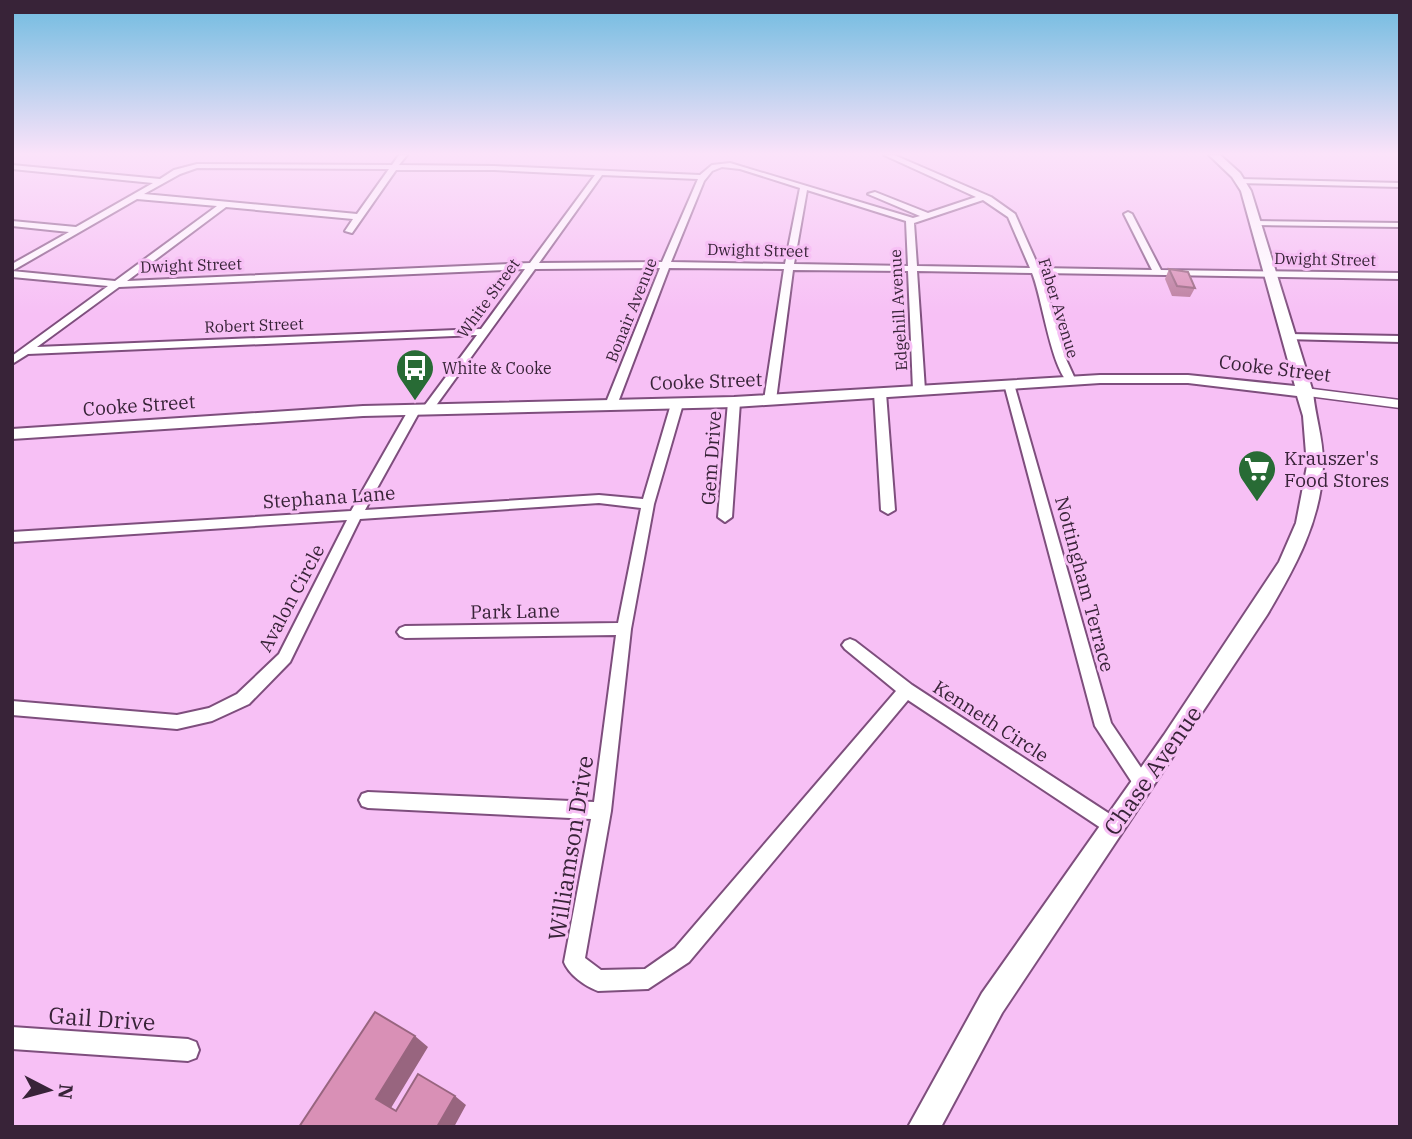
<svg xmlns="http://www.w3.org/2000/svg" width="1412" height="1139" font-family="'IBM Plex Serif',serif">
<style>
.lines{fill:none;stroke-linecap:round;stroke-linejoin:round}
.minor-casing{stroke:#7e4e7d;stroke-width:4}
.tertiary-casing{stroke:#7e4e7d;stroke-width:3}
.secondary-casing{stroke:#7e4e7d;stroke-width:4}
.minor{fill:#fff;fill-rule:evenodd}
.tertiary{fill:#fff;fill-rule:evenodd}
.secondary{fill:#fff;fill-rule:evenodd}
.wall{fill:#bb7c9d}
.shaded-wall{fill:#98657f}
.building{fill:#d990b6;stroke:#98657f;stroke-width:2}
.labels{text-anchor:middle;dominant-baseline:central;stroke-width:6;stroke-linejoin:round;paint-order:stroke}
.far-street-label{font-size:16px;fill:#382338;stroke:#f7c0f5}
.far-poi-label{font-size:16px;fill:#382338;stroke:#f7c0f5;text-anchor:start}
.street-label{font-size:19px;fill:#382338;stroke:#f7c0f5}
.poi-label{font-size:19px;fill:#382338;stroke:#f7c0f5;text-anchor:start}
.near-street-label{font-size:23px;fill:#382338;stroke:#f7c0f5}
</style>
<rect width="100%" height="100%" fill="#f7c0f5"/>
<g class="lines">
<defs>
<path id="minor" d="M399,155H407L399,165L494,166L700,175L712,165L730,163L913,218L920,216L868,194L875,192L928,213L976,197L884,155H894L991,197L1015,214L1039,268L1152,270L1124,214L1128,212L1132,214L1161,270L1400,273V279L1042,273L1065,357L1076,381L1071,384C1052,375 1042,296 1032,273L917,271L925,390L919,393L913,390L908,271L793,270L776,400L770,403L764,400L784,269L669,268L617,405L611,408L605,405L660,268L535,269L432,411L428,412L422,409L477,335L28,354L12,364V356L108,286L12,277V271L115,281L217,206L137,199L12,271V264L69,232L12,226V221L76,227L153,183L12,169V165L160,179L174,170L197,164L392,165ZM722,167L740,169L800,188L785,264L671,262L704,181L712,171ZM197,168L389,169L357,214L144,194L180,174ZM396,170H494L595,175L530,263L127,281L226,207L353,219L345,231L352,233ZM602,175L698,179L662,262L539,263ZM807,190L906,221L908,266L794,264ZM983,200L1008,217L1030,268L917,266L914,223ZM525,269L481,329L37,347L119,287Z
M1240,179L1400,183V187L1237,183L1236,181Z
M1253,221L1400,223V227L1256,225L1252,223Z
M1289,334L1400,336V342L1285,339L1284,337Z
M1009,381L1014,384L1111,723L1152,784L1149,790L1143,792L1137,790L1095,726L1004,384Z
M880,390L886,393L895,510L888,514L881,510L874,393Z
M734,399L740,402L732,517L725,522L718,517L728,402Z
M677,401L683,404L654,504L631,629L611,811L585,958L601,970L645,969L675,948L896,691L845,649L842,645L845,641L850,639L855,641L912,685L1119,820L1122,826L1119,832L1113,835L1107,832L908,700L689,962L648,989L598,991C585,986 569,975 564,962L591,819L368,808L362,806L359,800L362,794L368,792L594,802L616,635L405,638L400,636L397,632L400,628L405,626L618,623L641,508L599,503L360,519L290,662L249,704L212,721L177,729L12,715V701L177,715L209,708L237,694L279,654L347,520L12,542V532L351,511L409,409L415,406L421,409L365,510L599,495L643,499L671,404Z
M12,1027L188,1039L196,1042L199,1050L196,1058L188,1061L12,1049Z"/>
<path id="tertiary" d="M1305,388L1400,400V408L1300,395V389Z"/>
<path id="secondary" d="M1209,155H1220L1240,173L1251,191L1313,392C1315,416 1324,441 1323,466C1321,522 1294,569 1267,615L1002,1013L941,1127H908L982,993L1164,735L1279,562L1296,523L1307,466L1303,416L1297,396L1188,383H1100L734,407L363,416L12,439V429L363,406L734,397L1100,375H1188L1295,386L1241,191L1232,177Z"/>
</defs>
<use href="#minor" class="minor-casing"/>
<use href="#tertiary" class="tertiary-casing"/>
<use href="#secondary" class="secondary-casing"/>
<use href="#minor" class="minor"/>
<use href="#tertiary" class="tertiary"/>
<use href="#secondary" class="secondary"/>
</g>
<path class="wall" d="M1169,269L1195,288L1190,297L1172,296L1165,279Z"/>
<path class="shaded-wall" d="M415,1036L428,1047L391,1108L376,1099Z
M455,1096L466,1105L454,1127H437Z"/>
<path class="building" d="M1169,269L1188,272L1195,288L1177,286Z
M375,1012L415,1036L376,1099L396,1111L418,1074L455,1096L437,1127H299Z"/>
<linearGradient id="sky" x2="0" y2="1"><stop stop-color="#6fbbe0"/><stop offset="0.49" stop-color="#fbe3fa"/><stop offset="1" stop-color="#fbe3fa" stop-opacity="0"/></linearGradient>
<rect width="1412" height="314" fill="url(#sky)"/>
<defs>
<symbol id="bus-pin" viewBox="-11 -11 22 30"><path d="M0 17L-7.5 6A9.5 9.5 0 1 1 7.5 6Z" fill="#286b35" stroke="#f7c0f5"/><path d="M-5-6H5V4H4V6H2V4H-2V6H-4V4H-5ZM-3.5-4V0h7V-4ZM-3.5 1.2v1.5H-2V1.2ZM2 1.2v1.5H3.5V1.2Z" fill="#fff"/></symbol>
<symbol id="supermarket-pin" viewBox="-11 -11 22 30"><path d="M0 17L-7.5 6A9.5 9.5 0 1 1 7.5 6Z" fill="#286b35" stroke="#f7c0f5"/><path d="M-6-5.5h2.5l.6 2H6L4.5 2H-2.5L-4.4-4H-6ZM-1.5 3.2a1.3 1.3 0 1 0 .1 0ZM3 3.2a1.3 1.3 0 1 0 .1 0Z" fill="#fff"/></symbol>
</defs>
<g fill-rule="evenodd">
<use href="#bus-pin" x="393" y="346" width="44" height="60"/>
<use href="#supermarket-pin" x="1235" y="447" width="44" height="60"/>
</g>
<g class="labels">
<g class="far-street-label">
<text transform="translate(758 250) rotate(1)">Dwight Street</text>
<text transform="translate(1325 259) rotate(1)">Dwight Street</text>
<text transform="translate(191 265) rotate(-2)">Dwight Street</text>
<text transform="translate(488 298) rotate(-54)">White Street</text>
<text transform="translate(1059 308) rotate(73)">Faber Avenue</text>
<text transform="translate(631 310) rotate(-68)">Bonair Avenue</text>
<text transform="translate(898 310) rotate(-93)">Edgehill Avenue</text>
<text transform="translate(254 325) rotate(-2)">Robert Street</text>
</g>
<g class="far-poi-label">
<text x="442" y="368">White &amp; Cooke</text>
</g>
<g class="street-label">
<text transform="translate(1275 368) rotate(7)">Cooke Street</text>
<text transform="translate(706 381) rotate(-2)">Cooke Street</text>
<text transform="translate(139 405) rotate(-4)">Cooke Street</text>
<text transform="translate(711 458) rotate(-86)">Gem Drive</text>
<text transform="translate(329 497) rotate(-4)">Stephana Lane</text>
<text transform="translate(1085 584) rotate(75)">Nottingham Terrace</text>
<text transform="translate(291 598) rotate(-62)">Avalon Circle</text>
<text transform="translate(515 611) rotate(-1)">Park Lane</text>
<text transform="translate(991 721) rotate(33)">Kenneth Circle</text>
</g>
<g class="poi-label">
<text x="1284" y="458">Krauszer's<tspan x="1284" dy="22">Food Stores</tspan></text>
</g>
<g class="near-street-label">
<text transform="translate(1152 770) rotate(-55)">Chase Avenue</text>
<text transform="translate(570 848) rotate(-81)">Williamson Drive</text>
<text transform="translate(102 1018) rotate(4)">Gail Drive</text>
</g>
</g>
<rect width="1412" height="1139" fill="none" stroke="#382338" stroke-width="28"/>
<g transform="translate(49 1090) rotate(96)" stroke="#f7c0f5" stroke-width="5" paint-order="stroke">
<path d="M0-5L12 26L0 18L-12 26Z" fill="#382338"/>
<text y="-10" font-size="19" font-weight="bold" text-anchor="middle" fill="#382338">N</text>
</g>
</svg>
